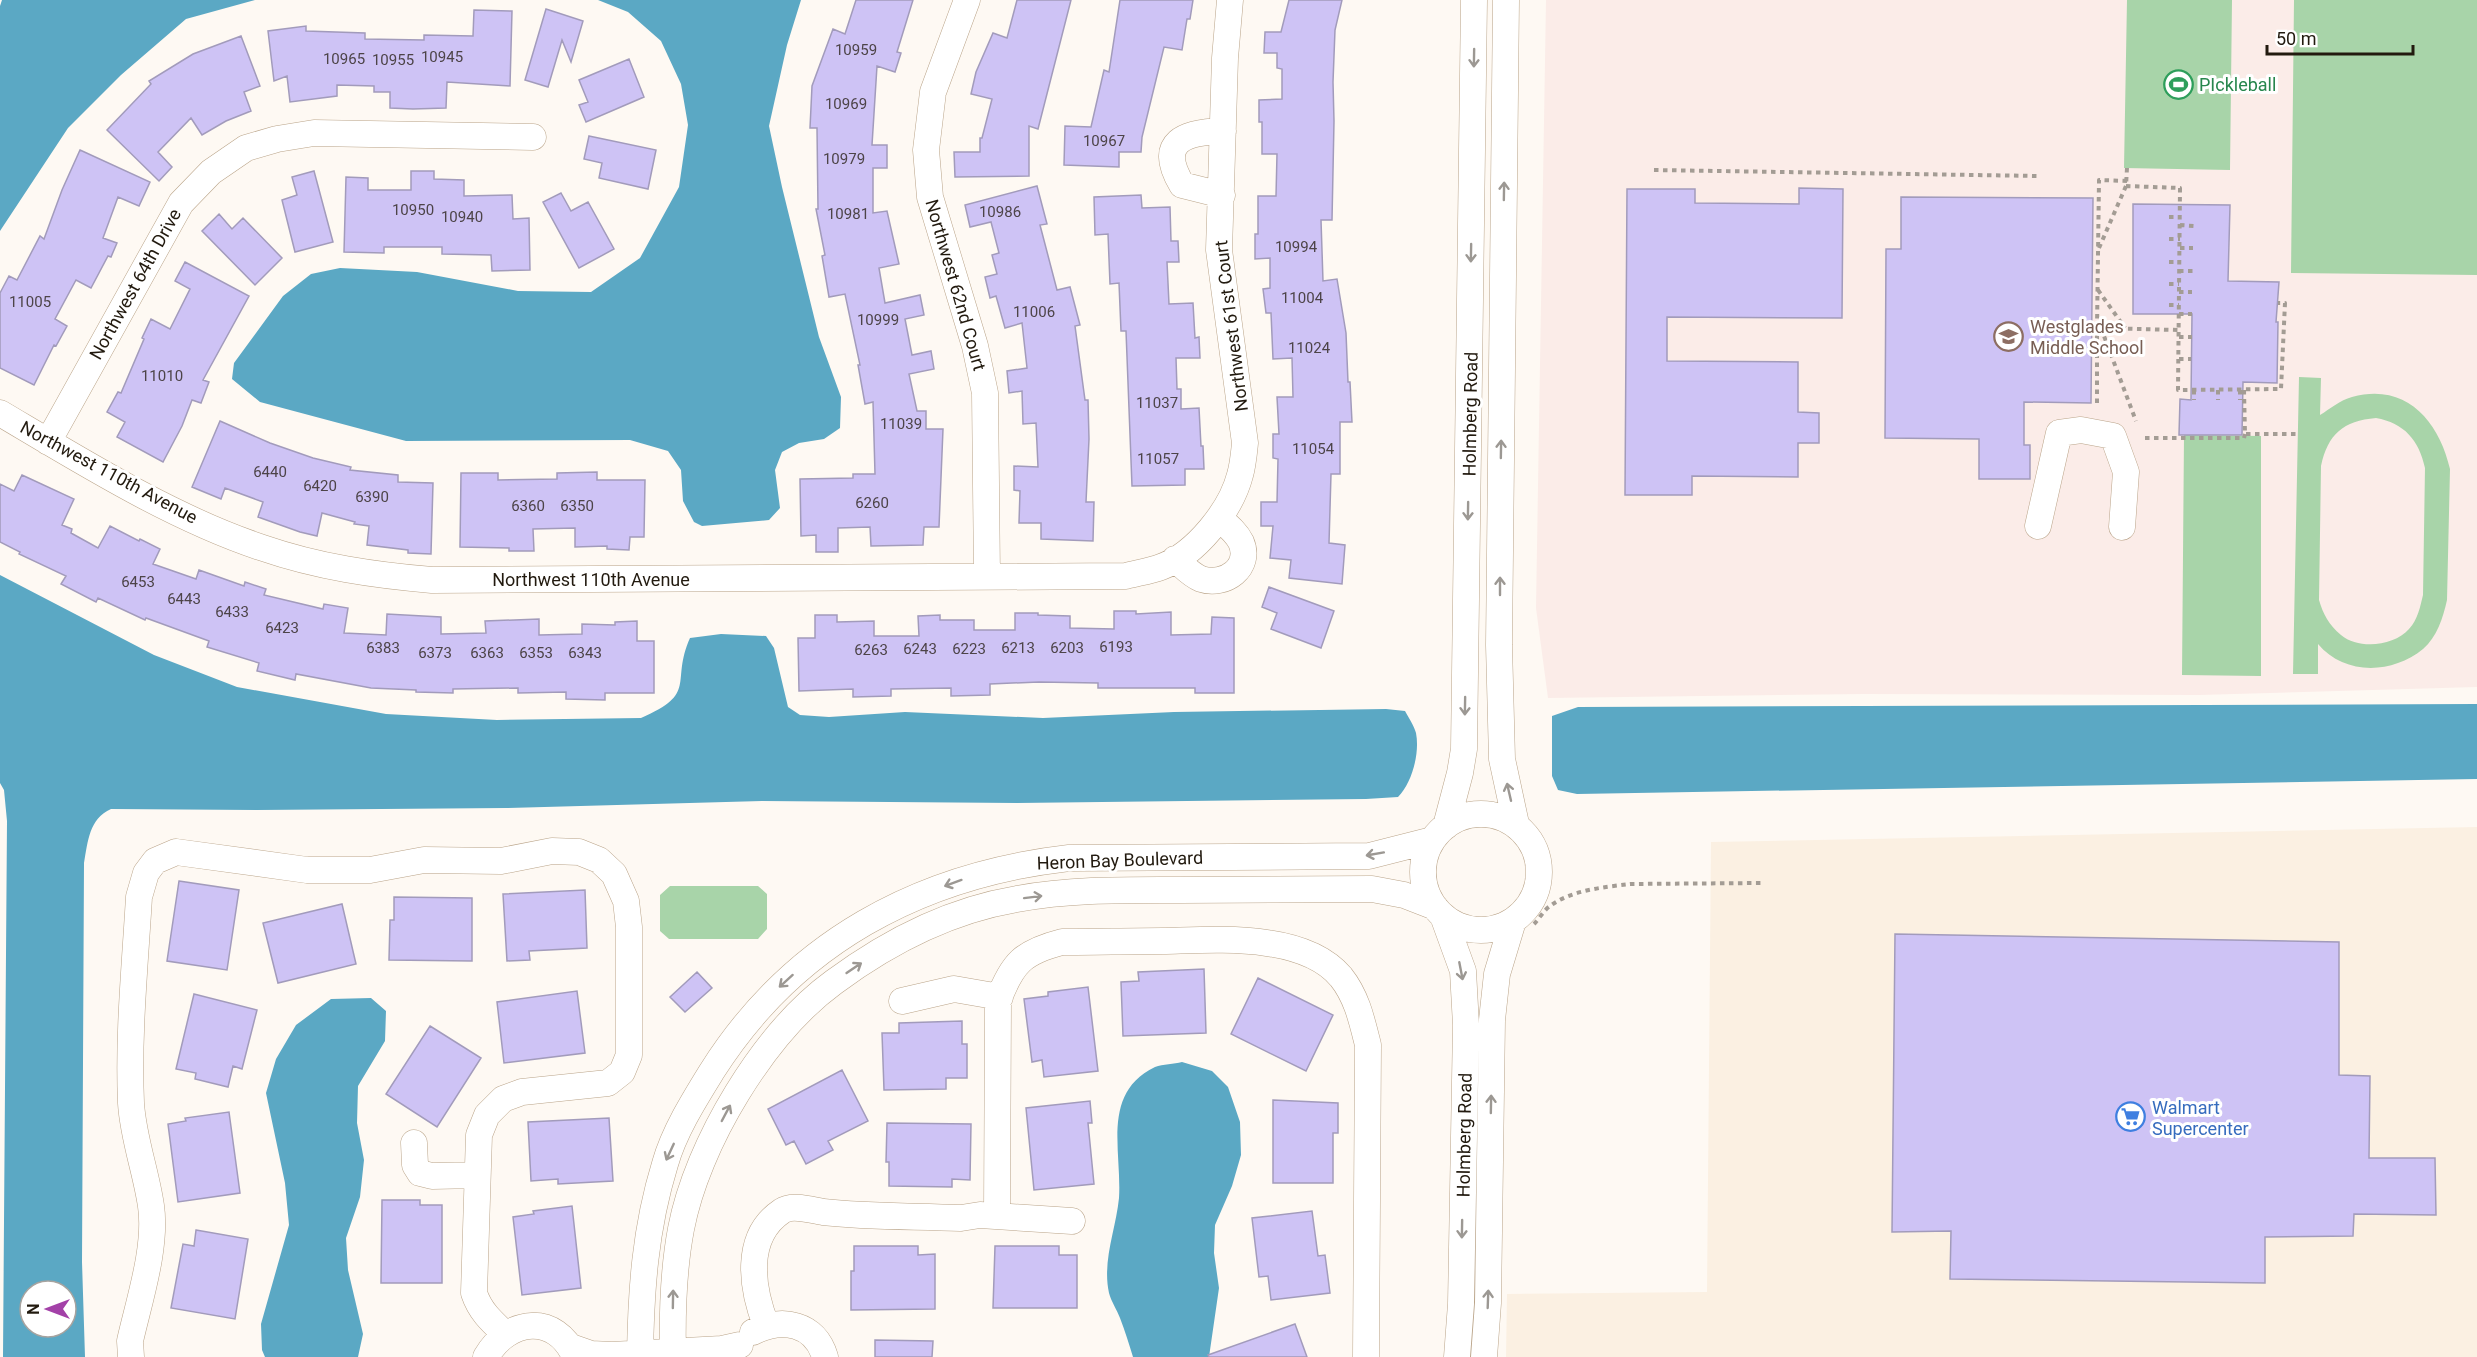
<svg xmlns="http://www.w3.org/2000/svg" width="2477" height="1357" font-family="Roboto,sans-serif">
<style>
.built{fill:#fbf0e2}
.education{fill:#fbece8}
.green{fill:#a8d4a9;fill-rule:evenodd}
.water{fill:#5ba8c4;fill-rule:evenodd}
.building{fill:#cec3f5;stroke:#a29bbb;stroke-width:1.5}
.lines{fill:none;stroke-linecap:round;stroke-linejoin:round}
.minor-casing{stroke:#baa489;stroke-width:27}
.path{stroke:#a39c94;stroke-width:4;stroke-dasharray:4.5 4.5;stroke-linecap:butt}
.minor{stroke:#fff;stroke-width:26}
.oneway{stroke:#9c9893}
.labels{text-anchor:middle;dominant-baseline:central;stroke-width:6;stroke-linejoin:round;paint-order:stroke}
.number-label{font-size:15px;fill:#4d4448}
.leisure-label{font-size:18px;fill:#27864d;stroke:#fff;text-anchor:start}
.street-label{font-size:18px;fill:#221a0f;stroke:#fff}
.education-label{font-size:18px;fill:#785e54;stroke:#fff;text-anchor:start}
.shop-label{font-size:18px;fill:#366cbe;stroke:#fff;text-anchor:start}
</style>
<rect width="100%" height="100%" fill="#fef9f3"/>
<path class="built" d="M2477,827V1357H1506L1507,1294L1707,1292L1711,842Z"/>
<path class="education" d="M1546,0H2477V687L2199,695L1864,694L1548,698L1536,608Z"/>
<path class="green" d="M2127,0H2232L2230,170L2124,168Z
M2294,0H2477V275L2291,273Z
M2299,377L2321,378L2320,415C2330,409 2340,400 2352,397C2406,382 2439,421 2450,469L2447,600C2443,618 2437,637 2423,649C2391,675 2344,675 2318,644V674H2293ZM2376,418C2404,423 2419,440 2425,468L2423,595C2420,607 2418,619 2409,629C2394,646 2359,650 2341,635C2329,625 2323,614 2319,600L2321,466C2328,434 2343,421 2376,418Z
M2184,435L2261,436V676L2182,675Z
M670,886H758L767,894V929L758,939H669L660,931V895Z"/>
<path class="water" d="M2,0H255L186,19L121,75L68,128L0,231V6Z
M598,0H801L787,45L769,126L782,187L819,337L841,397L840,428L824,439L799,443L782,452L775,470L780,508L769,520L702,526L694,522L683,501L681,470L668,451L630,440L406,441L260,402L232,379L234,363L283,296L311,274L340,268L417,272L518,291L591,292L640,258L679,187L688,125L681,84L661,41L628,12Z
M0,575L154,655L237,687L386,714L497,720L641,718C699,693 670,683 690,638L721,634L766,636L774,648L788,707L800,715L829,717L905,712L1043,718L1174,712L1386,709L1405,711C1409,718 1414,726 1416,733C1420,753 1412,783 1398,797L1366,799L1017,803L762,801L506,808L257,810L111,809C89,819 88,841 84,863L82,1262L85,1357H3L7,821L4,790L0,783ZM30,1291H66V1327H30Z
M2477,704V779L1577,794L1558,790L1552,776V716L1578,707Z
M371,998L386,1011L385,1041L358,1086L357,1123L364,1160L360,1197L346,1238L348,1270L363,1334L358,1357H265L262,1350L261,1324L289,1225L285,1183L266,1093L276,1059L296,1025L331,999Z
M1182,1062L1212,1071L1228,1087L1240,1122L1241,1155L1232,1186L1215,1225L1214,1253L1219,1288L1209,1357H1133C1129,1344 1125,1331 1120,1318C1117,1310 1111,1301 1109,1293C1102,1261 1116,1229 1119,1198C1122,1151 1101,1093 1155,1067C1163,1064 1174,1064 1182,1062Z"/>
<path class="building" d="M856,0H913L897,52L901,53L895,72L877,66L872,145H887V168H873V213L887,211L899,264L879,268L885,303L920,295L924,315L905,319L912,355L931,351L934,369L909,374L917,411H926V429H943L939,527H924L923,545L871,546L870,527L838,528V552H816V535L801,536L800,479L853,478V474H875L873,402L865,404L858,365H860L845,294L829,297L822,256L825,255L816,209H818L817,128H810L812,86L833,29L845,34Z
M1017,0H1071L1038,129L1029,126V176L955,177L954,152H980V138H982L992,99L971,94L976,72L993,33L1007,38Z
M1120,0H1193L1190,19H1187L1182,50L1164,47L1142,137L1141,152H1119V167L1064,165L1065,126L1091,127L1104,70L1109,72Z
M1289,0H1342L1335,30L1333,82L1334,121L1332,220H1321L1323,281L1337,279L1346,333L1348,382H1350L1352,422H1340V474H1331L1329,543L1345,545L1342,584L1289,578L1291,560L1270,558L1273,526H1261V502H1277L1278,459L1273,458V434H1279L1277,397H1293L1292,358L1273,359L1271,313H1266L1263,289L1270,288V258L1255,259V234H1258V196H1276L1277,154H1262V122H1259V100L1282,99V69L1277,68V53H1264L1265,32H1281Z
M546,9L583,21L571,62L562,40L548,87L525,80Z
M474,10L512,11L510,86L447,82L446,108L413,109L390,108V92H374V86L337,85V96L290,102L287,76L274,81L268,31L306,26V31L365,33V39L424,40V35L473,36Z
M241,36L260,86L244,92L251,111L226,121L202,135L191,118L158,152L172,167L159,181L107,130L151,84L149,81L193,54Z
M629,59L644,97L586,122L579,105L588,102L579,80Z
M589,136L656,150L648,189L599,178L602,163L584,159Z
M80,150L150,182L139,206L118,197L103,238L117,243L111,257L108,256L91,288L76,280L55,319L67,326L56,346L54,345L34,385L0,368V293L9,276L17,280L40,236L44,239L62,190Z
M314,171L333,242L295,252L282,200L297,195L292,177Z
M411,171H434V179L464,180V196L512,195L513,219L529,218L530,270L492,271L491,255L442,254V247H384V253L344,252L346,177L368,178V190H411Z
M1037,186L1047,224L1040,225L1057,290L1070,287L1080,325L1075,326L1085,400H1088L1089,439L1086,502H1094L1093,541L1041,539V523H1019L1020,491L1014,490V466L1038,467L1036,423L1023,424L1022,391L1009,393L1007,371L1027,368L1022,323L1005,328L996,296L990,298L985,277L997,274L992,255L999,253L991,222L970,227L965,205Z
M1799,188L1843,189L1842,318L1667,317V361L1798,362V412L1819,413V443H1798V477L1692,476V495H1625L1627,189H1695V203L1799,204Z
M561,193L571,211L588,202L614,249L579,268L543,202Z
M1141,195L1142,208L1170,207L1171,241H1178L1179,262H1167L1169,304L1193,303L1195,338L1199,337L1200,358H1176L1177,389H1181V409L1199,408L1201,446H1203L1204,469H1185V485L1132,486L1126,331H1121L1119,283L1110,284L1108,234L1095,235L1094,197Z
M1901,197L2093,198L2091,403L2024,402V445H2030V479H1979V439L1885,438L1886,249H1901Z
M2133,204L2230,205L2228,281L2279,282L2276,322H2278L2277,383L2243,382L2242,435H2179L2180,399L2191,400L2192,314H2133Z
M219,214L232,229L243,218L282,258L255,285L202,231Z
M185,262L249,296L203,380L209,382L201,403L192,400L182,426L163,462L117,437L125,422L107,412L118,392L121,393L144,339L142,338L151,319L170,329L190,289L175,281Z
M220,421L270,443L313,458L351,467L350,470L398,475V482L433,483L431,554L408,553V550L367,545L369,526L354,524L355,522L322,513L317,536L300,532L258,517L263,502L225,488L221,499L192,487Z
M597,472V480H645L644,537H630L629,550L607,549V546L575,547V528L533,529L534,551H509V548L460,547L461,473H498V480L557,479V473Z
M22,475L74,499L62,525L72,529L71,533L98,548L110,526L139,541L140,539L160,549L153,564L196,579L199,570L244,586L245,582L266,589L264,595L323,609L324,604L348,608L344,633L386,635L387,614L441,617V634L486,633L485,621L539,619V635L582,634V624L615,625V622L637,621V641H654V693H605V700L566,699V692L518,693V688L453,689V693L416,692V690L371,688L296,674L295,680L257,671L259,663L207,647L209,641L146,618L145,620L98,598L96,602L61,584L66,576L19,554L20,552L0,542V484L14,491Z
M1269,587L1334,611L1321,648L1271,629L1277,613L1262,607Z
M1114,611H1136V614L1171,612V635L1211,634L1212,617L1234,618V693H1195V688H1098V683L1039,682L990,684V695L951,696V688L891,689V696L853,697V689L799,691L798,638H815V615H837V622L874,621V636H919L918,616L940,615V620H974V630H1015V613H1038V615L1070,616V628L1114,629Z
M179,881L239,890L227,970L167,961Z
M585,890L587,948L529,951L530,960L507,961L503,894Z
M394,897L472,898V961L389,960L390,920H394Z
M342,904L356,964L278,983L263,923Z
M1895,934L2339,942V1075L2370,1076L2369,1158H2435L2436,1215L2354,1214L2353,1236L2265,1237V1283L1950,1279L1951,1231L1892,1232Z
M1204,969L1206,1033L1123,1036L1121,982L1139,981L1138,972Z
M697,972L712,988L685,1012L670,997Z
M1258,978L1333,1015L1306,1071L1231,1034Z
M1088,987L1098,1071L1044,1077L1042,1060L1032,1062L1024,999L1048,996V992Z
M577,991L585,1053L504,1063L497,1002Z
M194,994L257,1010L242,1069L233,1066L228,1087L195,1079L196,1073L176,1069Z
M962,1021V1044H967V1078H946V1089L884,1090L882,1033H899V1023Z
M430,1026L481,1058L437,1127L386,1094Z
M842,1070L868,1121L828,1141L833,1150L806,1164L794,1141L786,1145L768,1109Z
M1273,1100L1338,1103V1133H1333V1183H1273Z
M1090,1101L1092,1123H1088L1094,1184L1034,1190L1026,1108Z
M229,1112L240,1193L178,1202L168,1124L186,1121L185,1118Z
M609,1118L613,1181L558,1184V1179L531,1181L528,1122Z
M887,1123L971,1124L970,1180L952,1179V1187L889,1186V1162H886Z
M382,1200H420V1205H442V1283H381Z
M572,1206L581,1288L522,1295L513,1217L534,1214L533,1211Z
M1312,1211L1318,1256L1325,1255L1330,1293L1271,1300L1268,1276L1259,1277L1252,1218Z
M196,1230L248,1239L235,1319L171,1308L183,1244L194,1246Z
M854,1246H918V1255L935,1254V1309L851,1310V1271H854Z
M995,1246H1059V1255H1077V1308H993Z
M1295,1324L1307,1357H1209L1208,1355Z
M875,1340L933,1341L932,1357H875Z"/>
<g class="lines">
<defs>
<path id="minor" d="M967,0L933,92L926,150L930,197L975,346L985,393L987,576
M1506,0L1499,645L1502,759L1516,824
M1222,195L1182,185C1156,141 1185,132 1223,131
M0,413C81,461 174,519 263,548C318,567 374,575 432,580L1126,576C1137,573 1150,571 1161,567C1196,554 1231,510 1240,475C1243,465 1244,453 1245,443L1219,250L1225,58L1230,0
M48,442L181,203L211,172L246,148L277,139L314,133L533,137
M2038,526L2059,433L2081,430L2113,436L2126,472L2122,527
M1175,559C1183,566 1191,575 1201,579C1225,587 1252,567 1241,542C1236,532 1227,525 1219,518
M1423 872a58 58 0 1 1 116 0a58 58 0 1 1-116 0Z
M1446,826L1460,773L1464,749L1474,0
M1443,916L1463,971L1466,1025L1461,1304L1457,1357
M902,1001L954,989L1000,997
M414,1143L415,1165L420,1173L432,1176L477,1175
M997,1216L998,1001C1012,963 1023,952 1062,942C1095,942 1129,941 1163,941C1215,940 1303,932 1341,977C1357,997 1362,1021 1368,1045L1366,1357
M766,1325C752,1289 743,1237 782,1211C792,1204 811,1210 823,1212C868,1217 915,1216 961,1218L980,1215L1072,1221
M753,1332C782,1317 815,1323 825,1357
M571,1347L591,1354L612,1355L722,1349L740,1345
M131,1357L130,1341C139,1301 157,1247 151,1206C146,1171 133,1138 131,1103C128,1034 135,965 139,897L146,873L155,861L176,852L307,870H370L424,860L501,861L552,851L579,852L599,860L614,874L626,901L629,927V1055L622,1072L608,1083L522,1092L503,1099L487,1115L479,1135L474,1293C480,1311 491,1321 505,1334
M486,1357C508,1318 556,1313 575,1357
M640,1357C641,1290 645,1229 665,1164C674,1132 694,1100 712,1071C793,943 919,875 1069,858L1369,856L1432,840
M673,1357C672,1314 673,1271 681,1229C697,1144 764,1033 834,982C888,942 951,910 1017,899C1071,889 1125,890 1180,890C1244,890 1308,889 1372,889L1404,895L1435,907
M1484,1357L1488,1303L1492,1020L1497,974L1513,921"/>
</defs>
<use href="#minor" class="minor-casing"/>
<path class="path" d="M2127,168L2126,186L2180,188L2178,390L2281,389L2285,303H2278
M1654,170L2038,176
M2127,181L2099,180L2097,328L2179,330
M2169,217H2180
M2180,225L2194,226
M2169,239H2180
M2099,248L2126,186
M2180,248H2193
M2169,262H2180
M2179,271H2193
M2169,284H2179
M2098,290L2125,328
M2179,292H2192
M2169,305H2179
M2179,314H2192
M2101,328L2136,421
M2179,337H2192
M2179,359H2191
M2194,390V400
M2218,390V400
M2240,390V400
M2244,390L2245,434H2298
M2097,403V328
M2145,438H2244L2245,434
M1534,924C1539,919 1544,910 1550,906C1571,890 1605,887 1630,884L1761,883"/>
<use href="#minor" class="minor"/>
</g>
<defs><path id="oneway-shaft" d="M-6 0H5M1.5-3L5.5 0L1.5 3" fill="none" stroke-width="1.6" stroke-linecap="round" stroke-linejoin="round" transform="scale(1.5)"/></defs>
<g class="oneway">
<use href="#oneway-shaft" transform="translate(1474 58) rotate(91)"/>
<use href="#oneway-shaft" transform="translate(1504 191) rotate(-89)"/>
<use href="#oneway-shaft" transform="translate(1471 253) rotate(91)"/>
<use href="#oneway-shaft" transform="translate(1501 449) rotate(-89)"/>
<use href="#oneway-shaft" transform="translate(1468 511) rotate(91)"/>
<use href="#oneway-shaft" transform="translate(1500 586) rotate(-90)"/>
<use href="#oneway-shaft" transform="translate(1465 706) rotate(91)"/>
<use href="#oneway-shaft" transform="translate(1509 792) rotate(-103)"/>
<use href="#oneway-shaft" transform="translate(1375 854) rotate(170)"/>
<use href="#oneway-shaft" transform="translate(953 883) rotate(160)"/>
<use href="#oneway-shaft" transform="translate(1033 897) rotate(-7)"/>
<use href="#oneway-shaft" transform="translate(854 968) rotate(-34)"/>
<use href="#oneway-shaft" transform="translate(1461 971) rotate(79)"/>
<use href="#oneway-shaft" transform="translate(786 981) rotate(138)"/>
<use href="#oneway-shaft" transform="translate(1491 1104) rotate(-89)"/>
<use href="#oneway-shaft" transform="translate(726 1113) rotate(-62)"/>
<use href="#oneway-shaft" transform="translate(670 1152) rotate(115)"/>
<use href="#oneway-shaft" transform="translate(1462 1229) rotate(91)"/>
<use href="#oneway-shaft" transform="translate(673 1299) rotate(-89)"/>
<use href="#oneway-shaft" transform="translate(1488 1299) rotate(-88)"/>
</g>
<defs>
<symbol id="stadium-ring" viewBox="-11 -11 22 22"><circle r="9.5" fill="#fff" stroke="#2e9e5b" stroke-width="1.5"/><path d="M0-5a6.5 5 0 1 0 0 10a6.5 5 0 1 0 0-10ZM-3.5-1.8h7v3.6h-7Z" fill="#2e9e5b"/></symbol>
<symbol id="school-ring" viewBox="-11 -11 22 22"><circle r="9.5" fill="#fff" stroke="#8d6e63" stroke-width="1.5"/><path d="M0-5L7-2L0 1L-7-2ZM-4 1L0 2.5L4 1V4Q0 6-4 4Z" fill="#8d6e63"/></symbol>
<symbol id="supermarket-ring" viewBox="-11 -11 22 22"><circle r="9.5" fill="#fff" stroke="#3f7fe0" stroke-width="1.5"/><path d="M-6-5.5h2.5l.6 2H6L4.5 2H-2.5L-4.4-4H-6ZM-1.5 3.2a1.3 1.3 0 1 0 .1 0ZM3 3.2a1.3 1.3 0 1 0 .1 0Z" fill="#3f7fe0"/></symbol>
</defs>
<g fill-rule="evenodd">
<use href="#stadium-ring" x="2162" y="68" width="33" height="33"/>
<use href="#school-ring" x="1992" y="320" width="33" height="33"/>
<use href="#supermarket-ring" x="2114" y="1100" width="33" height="33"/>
</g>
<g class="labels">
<g class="number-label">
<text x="856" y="50">10959</text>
<text x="442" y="57">10945</text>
<text x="344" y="59">10965</text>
<text x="393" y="60">10955</text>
<text x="846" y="104">10969</text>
<text x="1104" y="141">10967</text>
<text x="844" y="159">10979</text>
<text x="413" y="210">10950</text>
<text x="1000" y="212">10986</text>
<text x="848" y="214">10981</text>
<text x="462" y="217">10940</text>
<text x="1296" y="247">10994</text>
<text x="1302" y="298">11004</text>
<text x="30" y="302">11005</text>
<text x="1034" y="312">11006</text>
<text x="878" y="320">10999</text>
<text x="1309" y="348">11024</text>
<text x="162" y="376">11010</text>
<text x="1157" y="403">11037</text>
<text x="901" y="424">11039</text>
<text x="1313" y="449">11054</text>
<text x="1158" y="459">11057</text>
<text x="270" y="472">6440</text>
<text x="320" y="486">6420</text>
<text x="372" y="497">6390</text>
<text x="872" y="503">6260</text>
<text x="528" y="506">6360</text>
<text x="577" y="506">6350</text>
<text x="138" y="582">6453</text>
<text x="184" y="599">6443</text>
<text x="232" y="612">6433</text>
<text x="282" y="628">6423</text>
<text x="1116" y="647">6193</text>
<text x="383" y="648">6383</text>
<text x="1018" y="648">6213</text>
<text x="1067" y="648">6203</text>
<text x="920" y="649">6243</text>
<text x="969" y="649">6223</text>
<text x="871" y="650">6263</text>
<text x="435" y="653">6373</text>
<text x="487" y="653">6363</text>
<text x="536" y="653">6353</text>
<text x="585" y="653">6343</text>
</g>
<g class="leisure-label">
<text x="2199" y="84">PIckleball</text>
</g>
<g class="street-label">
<text transform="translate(135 284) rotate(-61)">Northwest 64th Drive</text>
<text transform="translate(956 285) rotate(74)">Northwest 62nd Court</text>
<text transform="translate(1231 326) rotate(-97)">Northwest 61st Court</text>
<text transform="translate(1470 414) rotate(-89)">Holmberg Road</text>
<text transform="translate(109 472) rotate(28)">Northwest 110th Avenue</text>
<text x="591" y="579">Northwest 110th Avenue</text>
<text transform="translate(1120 860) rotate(-2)">Heron Bay Boulevard</text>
<text transform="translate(1464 1135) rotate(-89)">Holmberg Road</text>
</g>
<g class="education-label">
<text x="2030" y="326">Westglades<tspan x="2030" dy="21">Middle School</tspan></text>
</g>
<g class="shop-label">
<text x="2152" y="1107">Walmart<tspan x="2152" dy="21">Supercenter</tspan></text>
</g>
</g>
<g transform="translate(48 1309) rotate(270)"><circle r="28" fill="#ffffff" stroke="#a7a39f" stroke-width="1.5"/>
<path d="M0-4.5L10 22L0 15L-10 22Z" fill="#a341a8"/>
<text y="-9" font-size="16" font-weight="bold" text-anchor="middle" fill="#221a0f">N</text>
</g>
<path d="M2267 45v9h146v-9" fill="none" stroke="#221a0f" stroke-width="3"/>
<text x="2276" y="45" font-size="18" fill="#221a0f" stroke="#ffffff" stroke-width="4.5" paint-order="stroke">50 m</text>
</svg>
